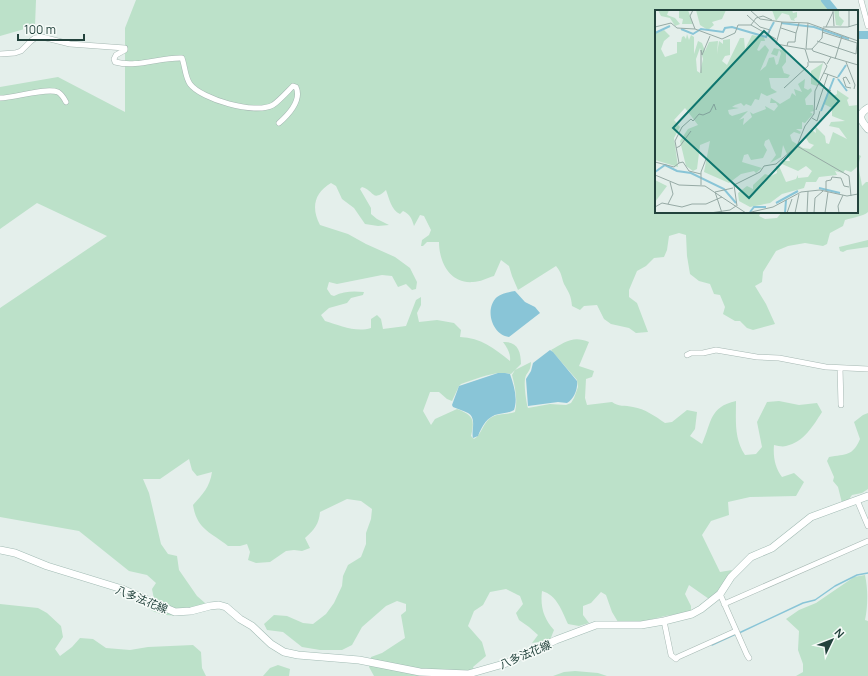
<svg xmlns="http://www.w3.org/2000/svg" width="868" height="676" font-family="Manrope,'Noto Sans JP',sans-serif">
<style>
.green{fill:#bce1c9}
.water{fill:#89c5d7}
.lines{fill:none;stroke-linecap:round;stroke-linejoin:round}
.stream{stroke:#89c5d7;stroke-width:1.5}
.river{stroke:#89c5d7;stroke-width:8}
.minor-casing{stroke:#a6b8b3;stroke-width:6}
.secondary-casing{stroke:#a2bbb4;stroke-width:8}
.minor{stroke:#fff;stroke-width:5}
.secondary{stroke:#fff;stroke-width:7}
.labels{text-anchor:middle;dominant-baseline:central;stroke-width:3;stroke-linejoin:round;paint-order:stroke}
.street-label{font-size:11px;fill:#22423c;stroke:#f6fbf8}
.inset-river{fill:none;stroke:#89c5d7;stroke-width:2}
.inset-road{fill:none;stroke:#96aaa5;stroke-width:1}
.view{fill:#0f766e;fill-opacity:0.15;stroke:#0f766e;stroke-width:2}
.inset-edge{fill:none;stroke:#22423c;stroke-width:2}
</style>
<rect width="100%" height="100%" fill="#e4efeb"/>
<path class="green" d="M0,0H36L35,26L0,36Z
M136,0H823L831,11H656V212H761L759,216L765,219L777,218L782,212H857V154L861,156C856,166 861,176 862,186L866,182H868V212C864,216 851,218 845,220L843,226L830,233L827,244L823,246L805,243L788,246L776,251L763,272L762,282L755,286L766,304L775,324L753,330L747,328L740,321H735L723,314L725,307L720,295L714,294L710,284L699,281L690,274L687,256L686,235L679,233L669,236L667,250L664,257L654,258L646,266L637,271L629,290V297L637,303L648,332L636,333L629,328L611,324L604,319L597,305L584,306L580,310L572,306C571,295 569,293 564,284C561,276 562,273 556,266L518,290L512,276L509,266L501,260L494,276C487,278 480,282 473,282C450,284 439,262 439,242H427L423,246H421L422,240L429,235L431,230L424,216L420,215L414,226C412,219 410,214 403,211L400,214C391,210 389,198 386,190C372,203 374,190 362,187L360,189L371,208V214L377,219L389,225L378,226L365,224L354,208L342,199L336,186L331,183C314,193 311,208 320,225L348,234L366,244L395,257L410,268L417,282L416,289L412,290L406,284L398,287L392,276L382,275L337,284L329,282L327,289L331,295L334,296C344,291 353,291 364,292L363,295L351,298L347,303L329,308L321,315L325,321C339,325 356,333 371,328V319L377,315L381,319L383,329L406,326L416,300L421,297V305L417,313L419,322L437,320L454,323L461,330L460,337C481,338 494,348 510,361C511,354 507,347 503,342C517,341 521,351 521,364L511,374C494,370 477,379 461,384L459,386L452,401L447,399L439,392H430L423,411L431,425L435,419L457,409C473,415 475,419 471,436L474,439C481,435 483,424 489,419C496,413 507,415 515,412C518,399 515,387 512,375L515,370L531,362C531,372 526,372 525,379C524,385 526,402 528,408L550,404L566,405L571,403L574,398L578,387L577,380L551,350C565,342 573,335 589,342L579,366L594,371L592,377L586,379L585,398L587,405L612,402C618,407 625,405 633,407C645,409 655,416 665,423L672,422L687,410L697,412L695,429L690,436L702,444C712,422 709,407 736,401C736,421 734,438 745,455L756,454L762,447L757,422L767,402L779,401L799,405L817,403L822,412C813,426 804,442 786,446C783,447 778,446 774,445C773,457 775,468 782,477L794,473L804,482L796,496L750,497L728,502L729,515L711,521L702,535L720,572L732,570C728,582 718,591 709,599L689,585L685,594L691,606V612L665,616L640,622H618L612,612L606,595L601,592L591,603L583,606V615L589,623L579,626L568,624C562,611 557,595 542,591C540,607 544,619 554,630L550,640L532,643L538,635L529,627L519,620L516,613L523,604L520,596L506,589L490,592L483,605L474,611L468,626L482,642L486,656L473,667L475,676H374L369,667L371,657L382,653L405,638L401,615L406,611V604L397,601L386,606L362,627L352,645L342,650H320L302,647L283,632L267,630L264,624L274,615L287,616L303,623L313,624L326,614L334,603L342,586L343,576L348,565L361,557L366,544V533L371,519L372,509L361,501L347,499L320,512C319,524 314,530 305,538L310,548L302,551L294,550L286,551L270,562L256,563L248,560L250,552L247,544L240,546H228C211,532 197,530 193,505C202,495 210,487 212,472L197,476L192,470L189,459L160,479H143L149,493L161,544L168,554L177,556L179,570L197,596L205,603L198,613C180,615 163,619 148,608L154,599L152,589L156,583L147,575L129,571L79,531L0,517V308L107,236L37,203L0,229V87L58,77L125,112V28Z
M868,240V247L847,250L843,252L840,251L839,247Z
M868,413V489L862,493L852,495L847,502L842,503L838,487L833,481L834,477L827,461L829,457C846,454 853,456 860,439L854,422L863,415Z
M865,575C868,589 868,606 865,620L868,621V676H796L803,672V664L798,650L799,631L786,619L799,610L816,603L854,577Z
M0,604L38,608L47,613L61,626L63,637L55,649L60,656L72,647L80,638L93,639L106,648L130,650L148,647L193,645L201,652L202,668L206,676H0Z
M278,665L290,669L289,676H263L270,668Z
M575,671L598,673L607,676H553L564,672Z"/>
<path class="water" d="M515,291L525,302L535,307L540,313L509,337C492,335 484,309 497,297C502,293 510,292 515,291Z
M550,350L553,352L577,381C578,389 574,399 567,403L558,402L528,406L526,379L531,371L533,363Z
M498,373H505L510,374C514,386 518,398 514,410C509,413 504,413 499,414C487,416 482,426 478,436L473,438C471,431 477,418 468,413C464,411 458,409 453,407L452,405L459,386Z"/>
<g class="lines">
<path class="stream" d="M739,633L803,603L815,600L835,586L857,575L868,573
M712,645L736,634"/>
<path class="river" d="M825,0L834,11
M857,35H868"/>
<defs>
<path id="minor" d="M861,0L868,26
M0,54L15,53L21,51L31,41L35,38L42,37L70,44L125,48V50L116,55L114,59L115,62C138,68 160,57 182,58C185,66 185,77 190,84C201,99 255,115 273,105C280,100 287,92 293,86L296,87C302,100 288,115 279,123
M0,98C15,98 46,87 58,92C61,94 64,98 66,102
M687,355L691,353H703L716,350L757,357L779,358L826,367L868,369
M840,368L841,405
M857,500L868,526
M720,594L747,655L749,658
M724,604L868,541
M664,621L671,655L676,659L678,657L736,631"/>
<path id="secondary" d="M868,108C856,115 861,121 868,129
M0,550L15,553L47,566L122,589L175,612L191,611L210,606L219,605L226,607L240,619L252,626L271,644L284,652L298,655L359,660L420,672L468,674L507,663L556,640L596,625H641L664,621L692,614L701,609L720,594L731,577L751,557L772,548L811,517L868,496"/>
</defs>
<use href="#minor" class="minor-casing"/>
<use href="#secondary" class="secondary-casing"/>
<use href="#minor" class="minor"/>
<use href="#secondary" class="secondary"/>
</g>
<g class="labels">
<g class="street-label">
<text transform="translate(142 599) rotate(22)">八多法花線</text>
<text transform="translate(525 654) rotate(-23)">八多法花線</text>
</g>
</g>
<g transform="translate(655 10)">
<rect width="203" height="203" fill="#e4efeb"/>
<path d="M3,0H14L12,5L20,8L25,14L20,16L15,8L6,6ZM24,0H33L38,14H27L28,9L24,8ZM41,0H71L67,9L57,12L59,15L53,20L45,15ZM117,0H137L138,3L142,2V7L139,9L140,11L136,10L134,5L127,3L121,11ZM179,0H184V6L189,11L186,16L181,15ZM9,20L15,26L9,31L6,39L10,47L22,43V32H26L27,27L29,26L31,29L32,24L34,30L36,25L39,27V44L43,31L47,33L50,41L54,32L63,31L62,44L64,31L68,34V30L75,29V45L70,46L67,51L72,55L85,28H89L90,39L97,25L109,27L110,31H106L102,40L104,41L110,35L114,40L105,61L111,56L114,48L119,47L121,55L123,54L126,43L124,40L122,46L116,44L119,38L131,41V52L127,57L129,63L135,65L133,68H114L116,78L122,82L112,86L106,83L104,90L100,89L96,96L91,94L89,96L86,93L80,95L77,97L84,98L73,100L74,104L77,106L93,101L84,110L89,108L88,115L97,107L95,102L98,104L111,99L110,96L119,101L123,96L121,93H115L116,88L125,94L135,88L137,83L141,86L139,79L147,82L143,74L150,69L149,78L153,80L156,78L157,81L150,89L151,95H158L159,101L155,102L158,104L150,113L147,112V119H141L146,122L145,124L139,122L135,125L137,131L148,138L155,139L159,135L154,133L151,128L157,120L161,123L160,116L170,126L171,133L174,134L178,122L192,129L184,118L174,116L176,112L190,111L177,106V98L169,94L173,81L178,86L182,84V80L194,88L192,90L194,96L203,95V155L201,158L196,162L190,160L188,163L180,161L182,165L164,167L161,172H151L149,178L127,184L115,193L95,197L84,191L83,183L92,176L98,179V175L110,164L116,166L122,163L121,156H124L131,172L141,169L143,165V168L153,167L157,161L151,156L143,161L127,154V151H135L128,135L126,147L115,153L121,145L114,129L110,131L109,135L112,140L108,148L96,150L93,144L89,145L87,152L107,158L101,163L99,161L86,164L74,173L49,162L55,131L45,135L42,159L38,161L31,156L25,131L33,119L43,115L30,98L19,110L25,117L19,128L23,157L0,150V23ZM45,38L48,49L45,63L42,61L41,49ZM168,53L162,76L156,74V61ZM0,170L12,176L0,192Z" fill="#bce1c9" fill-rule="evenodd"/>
<path class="inset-river" d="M126,13L159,17L194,29M26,19L38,24L46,19L68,22L70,18L77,17L111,27L119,12M0,23L15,16M183,67L191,55M183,69L192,81M166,101L179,68M0,162L10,155L22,161L36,163L69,179L81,193M164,178L185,183M121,193L143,181M95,202L99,197H111M130,203L131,190"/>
<path class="inset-road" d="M38,0L35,6L40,19M178,1L179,16M92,5L105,17L115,20L113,25M101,8L108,6L117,10M127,12L153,13L203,31M96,15L121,29M0,17L16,13L22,18L40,19L67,29L80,23L83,15H96L101,8M168,17H193L203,14M171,17L178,2M194,17V0M126,18L141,23L144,13M162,31L201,44L202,33L167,22M132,36L133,32H140L141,23M151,39H157L158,41L176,47M151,39L153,13M157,39L167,28L168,18M180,49L187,26M191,52L200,75L199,79M172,54L176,47L203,55M46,63V40L47,45L55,26M169,63L183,68M163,74L176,81M195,74L191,67L188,68L191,77L196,78M129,78L153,56V52M161,100L173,64M157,108L162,111L165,101M142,136L194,166L196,186M21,138L25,136L36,121M0,152L19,157L24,153M24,153L20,131L27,117L36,109L38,111L44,104L48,105L55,102L59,94L61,100M24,153L28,152L34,161L46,164M0,165L24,175L50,176L91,203M46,175V162L51,149M171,181V171L176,170L177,167L186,168L189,176L194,177M13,194L18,184L15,172M82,196L79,175L105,162L109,156L121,154L142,136L150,116L159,104L160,81L172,56L169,52H154L150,39L121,34L127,12L105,9L95,0M0,197L7,193L27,197L37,194H51L67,187M55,203L75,200L81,196M67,203L60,182L78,178M92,203L118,197L146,182L165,180L192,186L203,184M132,203L137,189M140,203L144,184M152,203L153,181M159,203L160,188L168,181M170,203L173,182M184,203L183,196L188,185"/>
<path class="view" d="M109,21L184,91L94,188L18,118Z"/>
<rect width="203" height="203" class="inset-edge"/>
</g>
<g transform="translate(832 640) rotate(47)" stroke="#f6fbf8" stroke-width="3" paint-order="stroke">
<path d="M0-3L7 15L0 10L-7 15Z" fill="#22423c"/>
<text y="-6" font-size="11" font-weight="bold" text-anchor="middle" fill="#22423c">N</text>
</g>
<path d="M18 34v6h66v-6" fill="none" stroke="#22423c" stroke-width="2"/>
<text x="24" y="34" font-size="12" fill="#22423c" stroke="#f6fbf8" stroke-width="3" paint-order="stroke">100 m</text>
</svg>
